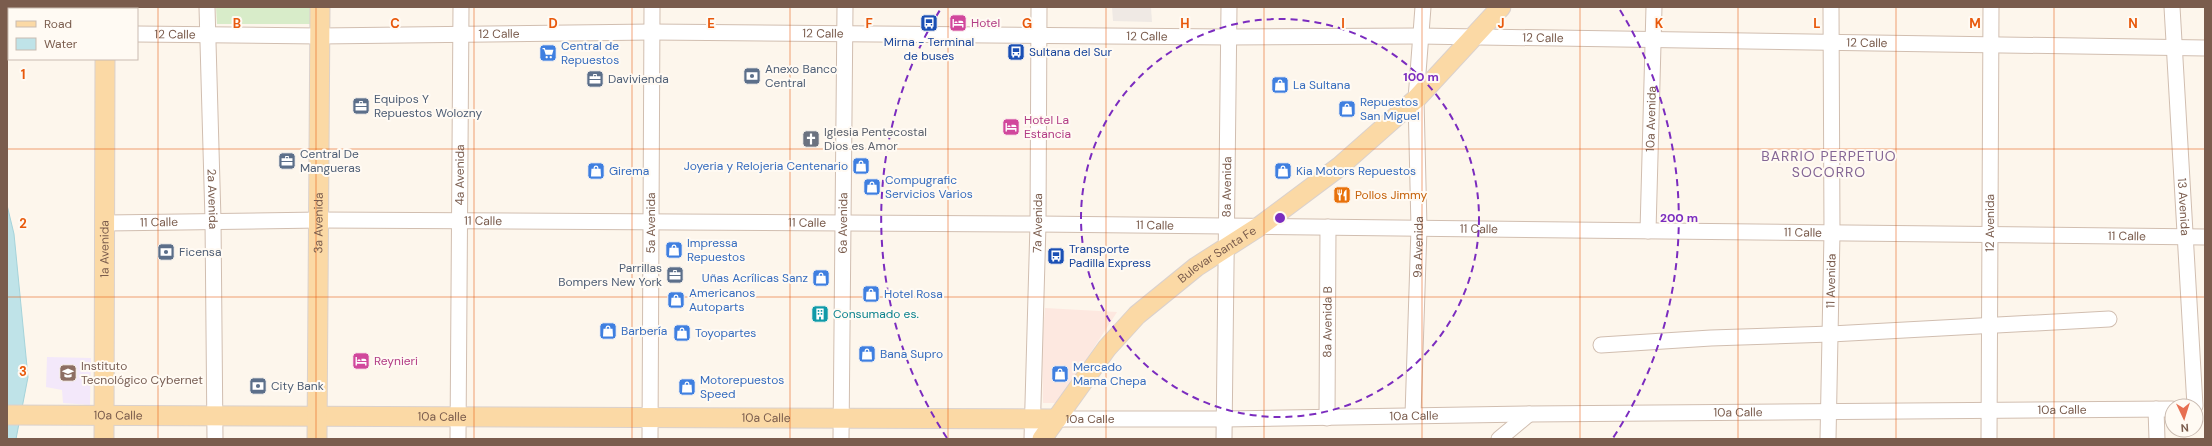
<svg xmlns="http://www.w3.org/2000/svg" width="2212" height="446" font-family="'DM Sans',sans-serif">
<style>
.commercial{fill:#fde8e0}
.industrial{fill:#efe9e4}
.education{fill:#f3e8fa}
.green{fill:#d8ecc9}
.water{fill:#bfe3e8;stroke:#a5d3da}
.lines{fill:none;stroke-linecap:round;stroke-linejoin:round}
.minor-casing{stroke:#d1beb0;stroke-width:17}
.major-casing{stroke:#dad1cd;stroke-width:21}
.minor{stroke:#fff;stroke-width:15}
.major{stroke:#fbd9a5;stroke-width:19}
.grid{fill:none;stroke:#e8590c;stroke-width:1;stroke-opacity:0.55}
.ring{fill:none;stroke:#7b2cbf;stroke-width:2;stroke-dasharray:7 5}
.labels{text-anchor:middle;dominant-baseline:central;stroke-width:4;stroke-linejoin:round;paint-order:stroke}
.hotel-label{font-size:12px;fill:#b23c85;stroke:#fffaf3;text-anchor:start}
.street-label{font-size:12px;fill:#7a5c4d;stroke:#fffaf3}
.transit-label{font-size:12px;fill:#164399;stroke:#fffaf3;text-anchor:start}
.shop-label{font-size:12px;fill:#366cbe;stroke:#fffaf3;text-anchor:start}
.service-label{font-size:12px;fill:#4e5e75;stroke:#fffaf3;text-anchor:start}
.worship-label{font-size:12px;fill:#5b616d;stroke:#fffaf3;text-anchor:start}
.food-label{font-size:12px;fill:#c56008;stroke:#fffaf3;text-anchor:start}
.culture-label{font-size:12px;fill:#0d838f;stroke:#fffaf3;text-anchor:start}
.education-label{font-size:12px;fill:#785e54;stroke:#fffaf3;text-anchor:start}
.quarter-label{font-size:14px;letter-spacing:1px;fill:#846695;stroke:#fffaf3}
.grid-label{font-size:13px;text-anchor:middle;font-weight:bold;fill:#e8590c;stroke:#fffaf3;stroke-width:4;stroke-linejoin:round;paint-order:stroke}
.centre{fill:#7b2cbf;stroke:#fffaf3;stroke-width:2}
.ring-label{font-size:12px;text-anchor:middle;font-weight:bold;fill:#7b2cbf;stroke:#fffaf3;stroke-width:4;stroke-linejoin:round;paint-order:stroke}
</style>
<rect width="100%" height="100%" fill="#fdf6ec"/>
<path class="commercial" d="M1045,308L1117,312L1058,403H1043L1042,346Z"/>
<path class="industrial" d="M1112,7H1151L1152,22L1113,21Z"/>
<path class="education" d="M47,357L91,358L90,405L63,403L62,390L46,387Z"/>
<path class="green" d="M216,7H312L311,24H217Z"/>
<path class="water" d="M7,205L14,234L28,377L16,439H7Z"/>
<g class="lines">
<defs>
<g id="minor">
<path id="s1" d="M207,7L213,220L215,439"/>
<path id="s2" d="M2172,7L2195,406"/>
<path id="s3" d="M137,34L320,36L652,32L1228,37L1419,36L2205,48"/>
<path d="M7,36H9"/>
<path id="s4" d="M106,223L320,220L1038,224L2205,237"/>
<path id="s5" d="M1648,231L1654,7"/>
<path d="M1601,345L1711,338L1831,334L2109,319"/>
<path d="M2156,409L2157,439"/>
<path id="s6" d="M1413,415L1419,228L1416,99L1423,7"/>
<path id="s7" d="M1327,418L1328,227"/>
<path id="s8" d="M1057,419H1224L1529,414L2172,409"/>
<path id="s9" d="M458,439L461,7"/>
<path id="s10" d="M650,439L652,7"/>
<path id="s11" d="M841,439L845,7"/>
<path id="s12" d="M1032,439L1038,224L1039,7"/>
<path id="s13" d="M1224,439L1229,7"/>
<path d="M1499,439L1529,414"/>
<path id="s14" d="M1828,439L1832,233L1831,7"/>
<path id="s15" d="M1989,439L1991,7"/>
</g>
<g id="major">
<path d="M105,7V9"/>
<path id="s16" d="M7,415L1057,419"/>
<path id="s17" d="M104,439L105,59"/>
<path id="s18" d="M317,439L320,7"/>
<path id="s19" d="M1042,439L1107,348L1137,315L1196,267L1260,226L1339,167L1416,99L1501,7"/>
</g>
</defs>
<use href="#minor" class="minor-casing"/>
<use href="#major" class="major-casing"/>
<use href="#minor" class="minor"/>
<use href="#major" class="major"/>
</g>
<path class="grid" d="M158,7V439M316,7V439M474,7V439M632,7V439M790,7V439M948,7V439M1106,7V439M1264,7V439M1422,7V439M1580,7V439M1738,7V439M1896,7V439M2054,7V439M7,149H2205M7,297H2205"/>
<g class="ring">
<circle cx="1280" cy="218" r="199"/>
<path d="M947 438A399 399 0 0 1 940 10M1620 10A399 399 0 0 1 1613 438"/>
</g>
<defs>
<symbol id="bus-square" viewBox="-11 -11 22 22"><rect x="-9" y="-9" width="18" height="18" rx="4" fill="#1a4fb4" stroke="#fffaf3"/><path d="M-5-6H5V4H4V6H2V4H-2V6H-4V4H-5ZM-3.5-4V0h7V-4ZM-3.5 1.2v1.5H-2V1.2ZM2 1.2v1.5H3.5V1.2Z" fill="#fff"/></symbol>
<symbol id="hotel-square" viewBox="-11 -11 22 22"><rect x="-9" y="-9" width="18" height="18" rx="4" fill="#d1479c" stroke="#fffaf3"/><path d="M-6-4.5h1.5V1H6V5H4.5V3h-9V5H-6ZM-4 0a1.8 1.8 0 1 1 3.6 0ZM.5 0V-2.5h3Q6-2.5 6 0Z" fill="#fff"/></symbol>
<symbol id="supermarket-square" viewBox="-11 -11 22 22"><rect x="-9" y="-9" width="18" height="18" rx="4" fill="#3f7fe0" stroke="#fffaf3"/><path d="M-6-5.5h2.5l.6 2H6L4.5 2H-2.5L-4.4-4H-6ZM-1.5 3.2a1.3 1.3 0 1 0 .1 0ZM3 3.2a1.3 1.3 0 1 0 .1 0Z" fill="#fff"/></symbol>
<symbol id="bank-square" viewBox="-11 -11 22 22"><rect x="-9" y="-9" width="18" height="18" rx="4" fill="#5c6f8a" stroke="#fffaf3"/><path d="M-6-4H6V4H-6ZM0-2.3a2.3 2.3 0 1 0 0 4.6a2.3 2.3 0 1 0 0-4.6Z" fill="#fff"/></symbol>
<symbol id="office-square" viewBox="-11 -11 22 22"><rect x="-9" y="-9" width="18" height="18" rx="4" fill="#5c6f8a" stroke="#fffaf3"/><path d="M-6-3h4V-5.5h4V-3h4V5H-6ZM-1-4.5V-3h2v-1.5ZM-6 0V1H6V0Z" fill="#fff"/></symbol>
<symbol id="shop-square" viewBox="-11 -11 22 22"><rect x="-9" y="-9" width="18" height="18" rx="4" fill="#3f7fe0" stroke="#fffaf3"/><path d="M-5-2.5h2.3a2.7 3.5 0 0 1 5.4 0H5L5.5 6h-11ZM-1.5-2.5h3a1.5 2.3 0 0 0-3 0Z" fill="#fff"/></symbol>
<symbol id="church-square" viewBox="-11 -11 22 22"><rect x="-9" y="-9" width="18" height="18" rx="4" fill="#6b7280" stroke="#fffaf3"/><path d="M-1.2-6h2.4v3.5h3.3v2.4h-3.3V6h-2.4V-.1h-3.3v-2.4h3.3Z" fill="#fff"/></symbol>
<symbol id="restaurant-square" viewBox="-11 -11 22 22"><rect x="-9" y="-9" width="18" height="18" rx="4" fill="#e8710a" stroke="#fffaf3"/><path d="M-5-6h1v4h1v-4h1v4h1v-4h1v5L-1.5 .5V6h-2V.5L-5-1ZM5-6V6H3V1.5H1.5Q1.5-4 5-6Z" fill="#fff"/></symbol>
<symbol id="building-square" viewBox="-11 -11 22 22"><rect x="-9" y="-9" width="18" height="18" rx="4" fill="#0f9aa8" stroke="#fffaf3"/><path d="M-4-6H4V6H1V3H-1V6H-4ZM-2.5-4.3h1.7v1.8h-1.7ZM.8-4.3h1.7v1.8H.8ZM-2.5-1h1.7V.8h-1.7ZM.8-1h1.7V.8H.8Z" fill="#fff"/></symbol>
<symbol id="school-square" viewBox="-11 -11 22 22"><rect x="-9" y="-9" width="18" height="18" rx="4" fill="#8d6e63" stroke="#fffaf3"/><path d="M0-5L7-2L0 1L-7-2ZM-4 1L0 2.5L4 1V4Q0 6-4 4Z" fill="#fff"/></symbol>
</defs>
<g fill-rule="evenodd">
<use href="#bus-square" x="919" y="13" width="20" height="20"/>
<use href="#hotel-square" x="948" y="13" width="20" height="20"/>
<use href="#bus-square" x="1006" y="42" width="20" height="20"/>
<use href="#supermarket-square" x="538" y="43" width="20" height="20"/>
<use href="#bank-square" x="742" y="66" width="20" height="20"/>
<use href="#office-square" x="585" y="69" width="20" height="20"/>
<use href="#shop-square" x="1270" y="75" width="20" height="20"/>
<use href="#office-square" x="351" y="96" width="20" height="20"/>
<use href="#shop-square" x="1337" y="99" width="20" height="20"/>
<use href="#hotel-square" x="1001" y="117" width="20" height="20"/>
<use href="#church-square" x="801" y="129" width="20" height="20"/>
<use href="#office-square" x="277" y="151" width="20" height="20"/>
<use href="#shop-square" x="851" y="156" width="20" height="20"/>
<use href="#shop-square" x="586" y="161" width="20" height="20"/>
<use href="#shop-square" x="1273" y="161" width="20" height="20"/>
<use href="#shop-square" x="862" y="177" width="20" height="20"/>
<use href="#restaurant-square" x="1332" y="185" width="20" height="20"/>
<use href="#shop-square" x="664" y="240" width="20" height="20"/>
<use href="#bank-square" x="156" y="242" width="20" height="20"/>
<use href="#bus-square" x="1046" y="246" width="20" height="20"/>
<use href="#office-square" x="665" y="265" width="20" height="20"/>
<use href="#shop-square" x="811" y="268" width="20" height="20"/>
<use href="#shop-square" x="861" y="284" width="20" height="20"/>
<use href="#shop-square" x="666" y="290" width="20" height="20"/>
<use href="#building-square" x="810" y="304" width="20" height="20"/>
<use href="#shop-square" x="598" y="321" width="20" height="20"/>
<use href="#shop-square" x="672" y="323" width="20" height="20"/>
<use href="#shop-square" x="857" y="344" width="20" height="20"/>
<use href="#hotel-square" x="351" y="351" width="20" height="20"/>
<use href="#school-square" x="58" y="363" width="20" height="20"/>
<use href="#shop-square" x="1050" y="364" width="20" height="20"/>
<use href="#bank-square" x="248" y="376" width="20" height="20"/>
<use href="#shop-square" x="677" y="377" width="20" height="20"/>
</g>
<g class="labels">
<g class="hotel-label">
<text x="971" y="23">Hotel</text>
<text x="1024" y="120">Hotel La<tspan x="1024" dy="14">Estancia</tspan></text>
<text x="374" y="361">Reynieri</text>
</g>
<g class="street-label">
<text stroke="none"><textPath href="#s3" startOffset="38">12 Calle</textPath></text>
<text stroke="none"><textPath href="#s3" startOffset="362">12 Calle</textPath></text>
<text stroke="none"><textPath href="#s3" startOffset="686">12 Calle</textPath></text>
<text stroke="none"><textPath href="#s3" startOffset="1010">12 Calle</textPath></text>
<text stroke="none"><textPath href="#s3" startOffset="1406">12 Calle</textPath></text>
<text stroke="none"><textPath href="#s3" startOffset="1730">12 Calle</textPath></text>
<text stroke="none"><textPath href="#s5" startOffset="112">10a Avenida</textPath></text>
<text stroke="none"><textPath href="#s9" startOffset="264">4a Avenida</textPath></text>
<text stroke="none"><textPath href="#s13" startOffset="252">8a Avenida</textPath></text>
<text stroke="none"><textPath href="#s1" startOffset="192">2a Avenida</textPath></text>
<text stroke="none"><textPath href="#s2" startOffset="200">13 Avenida</textPath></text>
<text stroke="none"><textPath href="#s4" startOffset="377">11 Calle</textPath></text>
<text stroke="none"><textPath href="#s4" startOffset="53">11 Calle</textPath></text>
<text stroke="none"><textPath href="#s18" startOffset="216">3a Avenida</textPath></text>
<text stroke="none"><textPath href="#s10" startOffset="216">5a Avenida</textPath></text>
<text stroke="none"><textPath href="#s11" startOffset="216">6a Avenida</textPath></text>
<text stroke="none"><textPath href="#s12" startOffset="216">7a Avenida</textPath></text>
<text stroke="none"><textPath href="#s15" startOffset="216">12 Avenida</textPath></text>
<text stroke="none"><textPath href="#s4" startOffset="701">11 Calle</textPath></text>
<text stroke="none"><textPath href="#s4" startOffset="1049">11 Calle</textPath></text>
<text stroke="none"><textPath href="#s4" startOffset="1373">11 Calle</textPath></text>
<text stroke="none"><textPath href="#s4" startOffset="1697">11 Calle</textPath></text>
<text stroke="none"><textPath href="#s4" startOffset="2021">11 Calle</textPath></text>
<text stroke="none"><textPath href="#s6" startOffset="168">9a Avenida</textPath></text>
<text stroke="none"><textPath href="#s17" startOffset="190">1a Avenida</textPath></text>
<text stroke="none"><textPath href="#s19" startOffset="257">Bulevar Santa Fe</textPath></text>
<text stroke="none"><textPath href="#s14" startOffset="158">11 Avenida</textPath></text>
<text stroke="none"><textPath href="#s7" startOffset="96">8a Avenida B</textPath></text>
<text stroke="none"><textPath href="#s8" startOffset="1005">10a Calle</textPath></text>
<text stroke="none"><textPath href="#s8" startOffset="681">10a Calle</textPath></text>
<text stroke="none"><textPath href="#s8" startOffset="357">10a Calle</textPath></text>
<text stroke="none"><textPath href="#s16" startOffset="111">10a Calle</textPath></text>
<text stroke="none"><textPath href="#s16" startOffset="435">10a Calle</textPath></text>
<text stroke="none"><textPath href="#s16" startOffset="759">10a Calle</textPath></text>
<text stroke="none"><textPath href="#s8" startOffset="33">10a Calle</textPath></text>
</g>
<g class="transit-label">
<text x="929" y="42" text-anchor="middle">Mirna - Terminal<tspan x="929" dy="14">de buses</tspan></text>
<text x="1029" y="52">Sultana del Sur</text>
<text x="1069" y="249">Transporte<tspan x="1069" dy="14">Padilla Express</tspan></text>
</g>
<g class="shop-label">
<text x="561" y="46">Central de<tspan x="561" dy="14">Repuestos</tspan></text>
<text x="1293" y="85">La Sultana</text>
<text x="1360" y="102">Repuestos<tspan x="1360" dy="14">San Miguel</tspan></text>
<text x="848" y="166" text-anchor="end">Joyeria y Relojeria Centenario</text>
<text x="609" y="171">Girema</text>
<text x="1296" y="171">Kia Motors Repuestos</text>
<text x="885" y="180">Compugrafic<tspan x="885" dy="14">Servicios Varios</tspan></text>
<text x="687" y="243">Impressa<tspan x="687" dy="14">Repuestos</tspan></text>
<text x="808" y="278" text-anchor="end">Uñas Acrílicas Sanz</text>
<text x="689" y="293">Americanos<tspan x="689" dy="14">Autoparts</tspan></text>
<text x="884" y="294">Hotel Rosa</text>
<text x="621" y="331">Barbería</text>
<text x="695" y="333">Toyopartes</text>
<text x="880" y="354">Bana Supro</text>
<text x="1073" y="367">Mercado<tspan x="1073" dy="14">Mama Chepa</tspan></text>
<text x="700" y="380">Motorepuestos<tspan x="700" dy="14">Speed</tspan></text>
</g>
<g class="service-label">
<text x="765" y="69">Anexo Banco<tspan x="765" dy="14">Central</tspan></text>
<text x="608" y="79">Davivienda</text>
<text x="374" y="99">Equipos Y<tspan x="374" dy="14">Repuestos Wolozny</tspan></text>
<text x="300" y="154">Central De<tspan x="300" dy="14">Mangueras</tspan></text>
<text x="179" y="252">Ficensa</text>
<text x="662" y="268" text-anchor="end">Parrillas<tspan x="662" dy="14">Bompers New York</tspan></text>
<text x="271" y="386">City Bank</text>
</g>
<g class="worship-label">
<text x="824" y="132">Iglesia Pentecostal<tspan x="824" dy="14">Dios es Amor</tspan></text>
</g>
<g class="food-label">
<text x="1355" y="195">Pollos Jimmy</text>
</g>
<g class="culture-label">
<text x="833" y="314">Consumado es.</text>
</g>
<g class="education-label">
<text x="81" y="366">Instituto<tspan x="81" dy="14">Tecnológico Cybernet</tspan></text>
</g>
<g class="quarter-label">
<text x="1829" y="156">BARRIO PERPETUO<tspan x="1829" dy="16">SOCORRO</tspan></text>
</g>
</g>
<g class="grid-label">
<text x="237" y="28">B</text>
<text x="395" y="28">C</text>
<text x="553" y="28">D</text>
<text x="711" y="28">E</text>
<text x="869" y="28">F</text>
<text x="1027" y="28">G</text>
<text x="1185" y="28">H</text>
<text x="1343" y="28">I</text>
<text x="1501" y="28">J</text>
<text x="1659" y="28">K</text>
<text x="1817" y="28">L</text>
<text x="1975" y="28">M</text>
<text x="2133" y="28">N</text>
<text x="23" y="79">1</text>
<text x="23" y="228">2</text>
<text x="23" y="376">3</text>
</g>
<circle cx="1280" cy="218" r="6" class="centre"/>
<g class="ring-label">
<text x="1421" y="81">100 m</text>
<text x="1679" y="222">200 m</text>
</g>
<rect width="2212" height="446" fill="none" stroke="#7a5c4d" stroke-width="16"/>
<rect x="8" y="8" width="130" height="52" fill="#fffaf3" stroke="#cabbb1"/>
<rect x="16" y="21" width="20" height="6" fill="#fbd9a5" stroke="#cabbb1"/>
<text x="44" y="28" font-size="12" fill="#7a5c4d">Road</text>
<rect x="16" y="38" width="20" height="12" fill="#bfe3e8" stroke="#cabbb1"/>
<text x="44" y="48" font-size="12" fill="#7a5c4d">Water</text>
<g transform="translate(2184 418) rotate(176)"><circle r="19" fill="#fffaf3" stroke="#cabbb1"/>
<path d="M0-3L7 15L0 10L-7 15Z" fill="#e76f51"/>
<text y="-6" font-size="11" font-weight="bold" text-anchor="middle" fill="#7a5c4d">N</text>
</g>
</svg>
